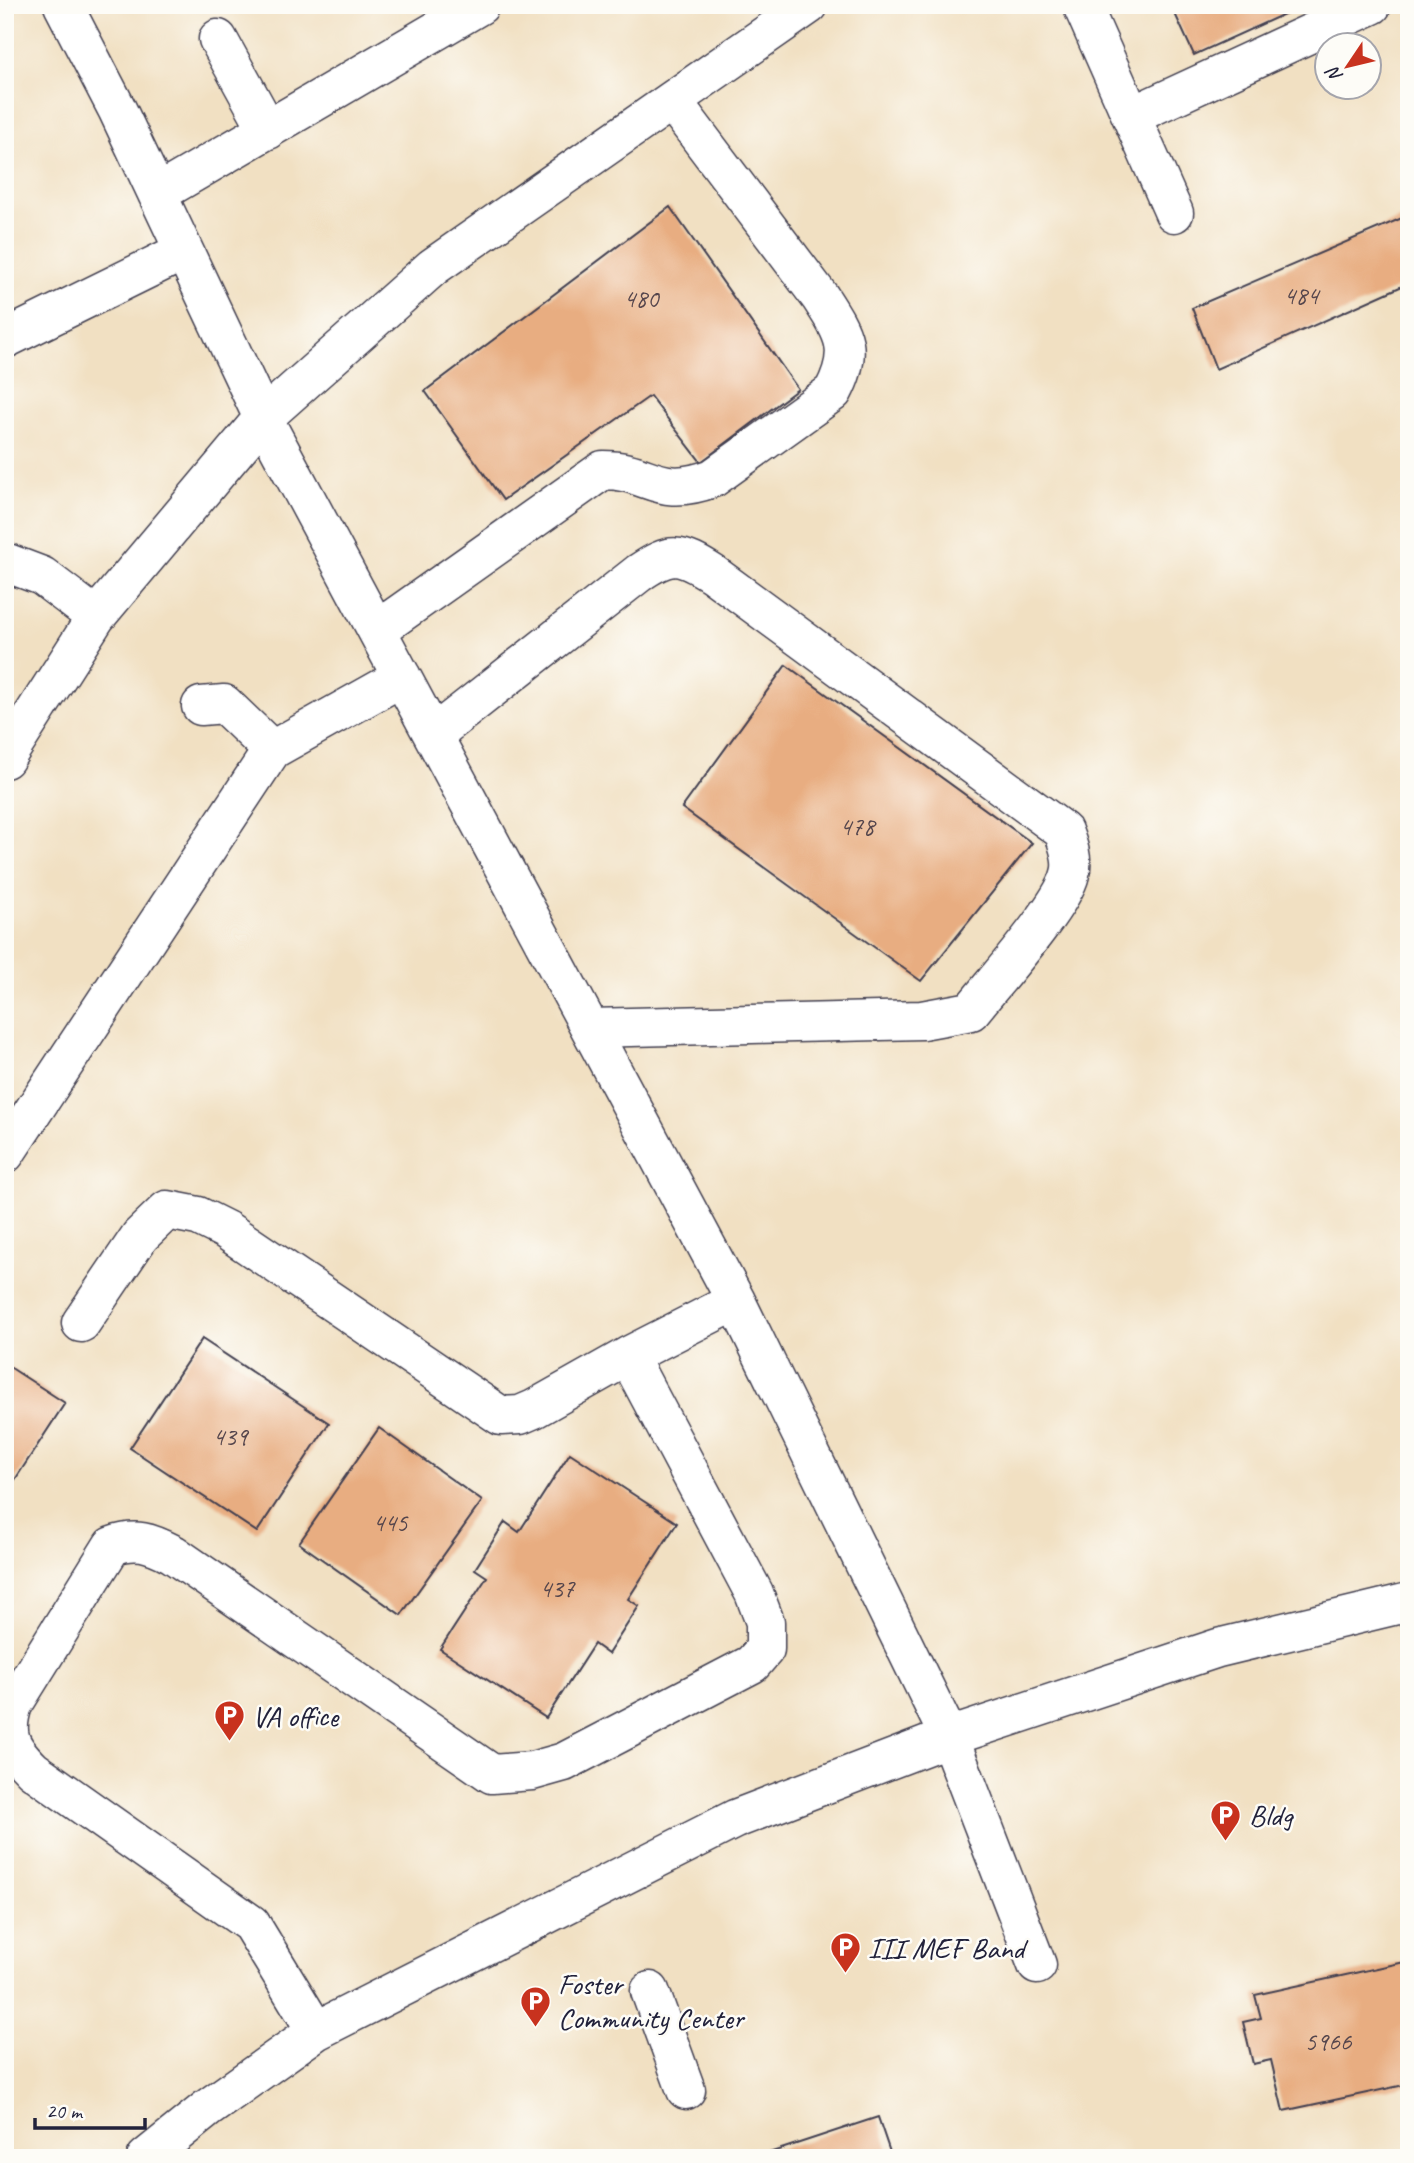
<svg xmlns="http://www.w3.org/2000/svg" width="1414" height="2163" font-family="Caveat,sans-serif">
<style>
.building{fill:#e8ad81}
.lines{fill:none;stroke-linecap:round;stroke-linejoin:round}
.minor-casing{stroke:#413e4f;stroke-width:41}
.minor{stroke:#fff;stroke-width:38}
.labels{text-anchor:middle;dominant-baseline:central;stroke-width:5;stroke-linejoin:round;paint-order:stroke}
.number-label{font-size:26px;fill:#54454c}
.poi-label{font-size:30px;fill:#22223b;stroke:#fdfcf7;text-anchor:start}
</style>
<rect width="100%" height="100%" fill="#fdfcf7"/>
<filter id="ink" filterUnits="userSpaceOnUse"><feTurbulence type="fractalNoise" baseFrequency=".0143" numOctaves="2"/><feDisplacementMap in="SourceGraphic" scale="14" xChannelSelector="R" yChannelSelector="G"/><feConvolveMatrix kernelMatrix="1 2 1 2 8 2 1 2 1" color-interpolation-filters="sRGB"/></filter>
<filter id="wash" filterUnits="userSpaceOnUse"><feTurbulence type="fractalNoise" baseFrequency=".00686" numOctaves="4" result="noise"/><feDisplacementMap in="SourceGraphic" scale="28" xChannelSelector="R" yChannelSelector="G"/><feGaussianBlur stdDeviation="1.57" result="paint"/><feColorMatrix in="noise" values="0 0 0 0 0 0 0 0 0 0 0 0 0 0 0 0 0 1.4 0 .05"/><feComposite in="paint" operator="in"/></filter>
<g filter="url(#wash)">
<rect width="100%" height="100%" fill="#f1e0c2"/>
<g id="blocks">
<path class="building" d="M1171,5H1304L1194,55Z
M670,207L798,389L701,462L650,396L503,500L425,391Z
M1409,215V283L1216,369L1192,308Z
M786,665L1032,843L921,981L682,808Z
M202,1339L329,1423L257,1532L130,1448Z
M5,1364L65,1403L5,1495Z
M379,1428L482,1501L401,1615L299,1543Z
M570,1453L677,1523L628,1599L639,1606L608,1654L594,1644L546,1718L440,1649L487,1577L475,1569L505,1522L519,1532Z
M1409,1961V2084L1283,2111L1271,2060L1253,2064L1243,2022L1261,2018L1255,1995Z
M878,2117L892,2158H757V2157Z"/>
</g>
</g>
<g filter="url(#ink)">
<use href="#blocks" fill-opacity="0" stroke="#413e4f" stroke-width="2"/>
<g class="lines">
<defs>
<path id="minor" d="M63,5L117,109L263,418L736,1301L949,1737L1037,1965
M1082,5L1174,213
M218,39L268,130
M1131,116L1372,5
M157,194L480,5
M5,339L184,251
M5,562L42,576L96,617
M377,630L603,470C651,470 656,499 713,478L833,392C855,350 844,334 820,297L673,102
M201,706L224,704L272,750
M433,735L639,573C671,551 680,553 713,574L1063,831C1068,844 1074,860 1070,874C1063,905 994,982 971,1011L922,1020L590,1028
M5,759L96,617L263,418L433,267L809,5
M5,1154L272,750L402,677
M81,1323L140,1236L167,1210L198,1216L226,1230L501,1416L520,1415L534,1409L628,1356L736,1301
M650,1991L686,2090
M316,2031L251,1924L33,1770C11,1748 3,1736 13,1705L112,1546C136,1537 150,1542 173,1554L492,1774L532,1771L564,1762L752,1664L765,1649V1622L754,1593L628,1356
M146,2158L208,2108L316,2031L735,1819L949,1737L1218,1648L1409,1602"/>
</defs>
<use href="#minor" class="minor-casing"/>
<use href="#minor" class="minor"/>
</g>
</g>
<defs>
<symbol id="parking-pin" viewBox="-11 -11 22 30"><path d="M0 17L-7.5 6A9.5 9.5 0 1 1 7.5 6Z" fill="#c8321e" stroke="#fdfcf7"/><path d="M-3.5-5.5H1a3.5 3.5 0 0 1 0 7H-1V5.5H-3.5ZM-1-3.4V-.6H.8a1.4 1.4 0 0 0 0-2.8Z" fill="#fff"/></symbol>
</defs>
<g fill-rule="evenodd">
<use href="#parking-pin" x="212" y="1698" width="35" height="47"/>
<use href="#parking-pin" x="1208" y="1798" width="35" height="47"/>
<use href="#parking-pin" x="828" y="1930" width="35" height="47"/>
<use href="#parking-pin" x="518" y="1984" width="35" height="47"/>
</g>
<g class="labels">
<g class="number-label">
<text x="1301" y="295">484</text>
<text x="641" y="298">480</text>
<text x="857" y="826">478</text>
<text x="230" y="1436">439</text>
<text x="390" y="1522">445</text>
<text x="557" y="1588">437</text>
<text x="1328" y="2041">5966</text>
</g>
<g class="poi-label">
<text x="252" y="1716">VA office</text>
<text x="1249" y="1815">Bldg</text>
<text x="868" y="1948">III MEF Band</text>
<text x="558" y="1984">Foster<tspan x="558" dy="34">Community Center</tspan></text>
</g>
</g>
<rect width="1414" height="2163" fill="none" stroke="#fdfcf7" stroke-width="28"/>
<g transform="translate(1348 66) rotate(235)"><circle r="33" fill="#fdfcf7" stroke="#a5a5ac" stroke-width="2"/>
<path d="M0-5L12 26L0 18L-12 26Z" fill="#c8321e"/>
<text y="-10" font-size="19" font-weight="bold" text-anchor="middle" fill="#22223b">N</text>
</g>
<path d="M35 2118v10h110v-10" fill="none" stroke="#22223b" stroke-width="3.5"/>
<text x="46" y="2118" font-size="21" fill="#22223b" stroke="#fdfcf7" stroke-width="5" paint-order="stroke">20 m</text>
</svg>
